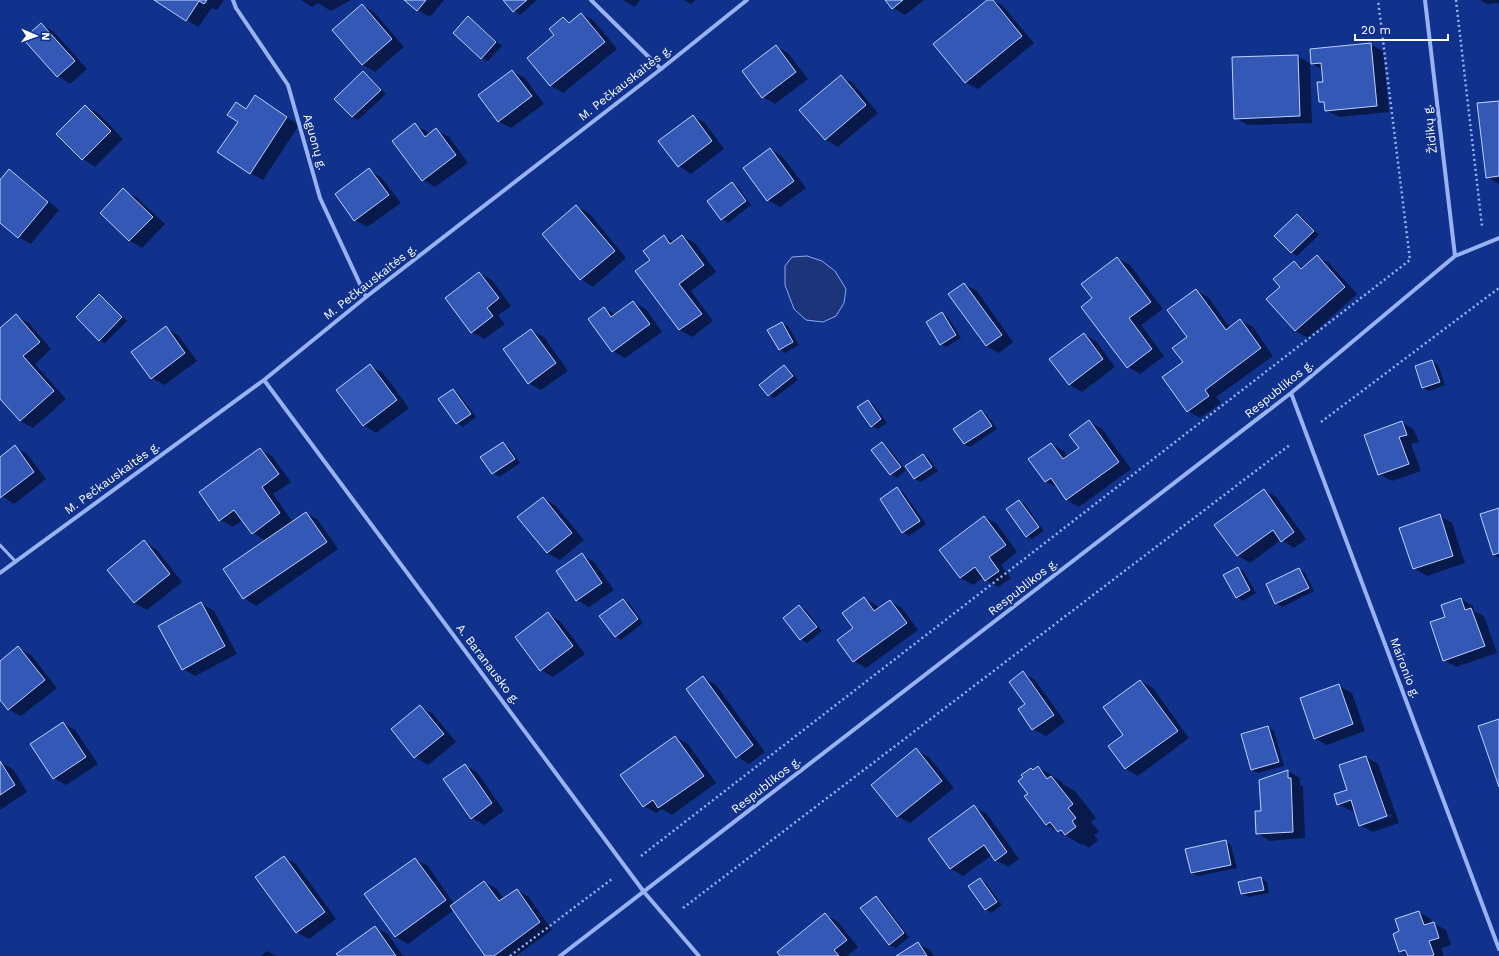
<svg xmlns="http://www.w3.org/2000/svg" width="1499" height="956" font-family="'Work Sans',sans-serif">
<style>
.water{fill:#1c357a;stroke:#8aaaf6}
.shadow{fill:#0007;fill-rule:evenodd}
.building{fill:#3458b5;stroke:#bfd1fd}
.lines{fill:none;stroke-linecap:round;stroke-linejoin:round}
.path{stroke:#98b2f2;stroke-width:2.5;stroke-dasharray:2 3;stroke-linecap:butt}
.service{stroke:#98b2f2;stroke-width:3}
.minor{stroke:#98b2f2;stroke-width:4}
.labels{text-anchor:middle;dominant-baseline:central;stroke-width:4;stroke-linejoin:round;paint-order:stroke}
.street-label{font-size:12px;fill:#fff;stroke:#10328d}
</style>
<rect width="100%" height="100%" fill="#10328d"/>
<path class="water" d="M807,256L822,261L835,271L846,289L844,303L836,316L823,322L806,320L794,309L785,285V266L792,257Z"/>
<path class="shadow" d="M156,0H224L217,10L212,8L198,27Z
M301,0H351L331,11L318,3L312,7Z
M406,0H444L430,17L417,10Z
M504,0H537L520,15L514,11Z
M623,0H640L635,7Z
M684,0H695L691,4Z
M886,0H924L905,15L893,8Z
M989,0H993L1003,6L1034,43L978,89L965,82Z
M1480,0H1499V3L1487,4Z
M362,5L374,12L404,47L375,72L363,65L333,30Z
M582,14L594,21L617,49L563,93L551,86L555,35L563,18L571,23Z
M469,17L474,21L502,46L488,61L482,58Z
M41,24L53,31L87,69L70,84L58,76L25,39Z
M1370,44L1383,51L1389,112L1339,117L1326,110V105L1320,101L1324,82L1323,70L1312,64Z
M776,46L789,54L808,79L775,104L763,97Z
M1297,56L1310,63L1312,123L1248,125L1235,118Z
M512,71L525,78L544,104L511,128L498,121Z
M363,73L369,76L386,94L358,120L352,117L336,99Z
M841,76L853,83L878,113L838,147L826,140Z
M255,96L299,125L263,180L250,173Z
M1499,102V184L1487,177Z
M85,106L98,113L123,139L95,167L83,159L58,134Z
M693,116L705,123L724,149L691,174L679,166L660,141Z
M415,125L428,132L430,135L436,130L449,137L468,163L435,187L423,180Z
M770,149L782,156L806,188L780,207L768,200Z
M369,170L381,177L401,203L367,227L355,220Z
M9,171L21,178L59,210L31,244L18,237L0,222V182Z
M732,183L738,187L751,205L728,223L722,219L709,202Z
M123,190L136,197L165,224L142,248L130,241L101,213Z
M576,206L589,213L626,258L593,287L581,279Z
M1297,215L1303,218L1319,235L1297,256L1291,252Z
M664,236L674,242L682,236L695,243L716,272L691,291L713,321L692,337L680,330L637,271L651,260Z
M1317,256L1329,263L1357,294L1308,338L1295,331L1282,287L1294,262L1303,267Z
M1117,258L1130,265L1163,309L1141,325L1164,356L1140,374L1128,367L1093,299Z
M479,273L492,280L511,306L498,315L505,324L484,339L472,332Z
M964,284L977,291L1013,342L999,353L986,346Z
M1196,290L1208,297L1230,328L1240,320L1253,327L1273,356L1216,397L1221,403L1200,418L1188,411L1184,362Z
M99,295L105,299L127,321L105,343L99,340Z
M633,302L646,309L662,332L625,358L613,351L604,308L616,315Z
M942,313L948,317L961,338L946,347L940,344Z
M16,316L29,323L51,349L35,364L66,399L33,428L20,421L0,397V330Z
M782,323L788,326L799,345L785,353L779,349Z
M166,328L178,335L197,361L164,385L152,378Z
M531,330L544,337L568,371L541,390L528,383Z
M1084,334L1096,341L1115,367L1082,392L1070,385L1050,359Z
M1432,361L1438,365L1445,385L1429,391L1423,388Z
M370,366L383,373L409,408L376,433L363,425Z
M784,367L790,370L798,380L774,398L768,395Z
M453,390L459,394L476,417L463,427L457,423L440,400Z
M868,401L874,405L887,423L878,429L872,426Z
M981,411L987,415L997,429L970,447L964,444Z
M1089,422L1102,429L1131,469L1079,507L1067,500L1059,488L1046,482L1030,459L1051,444L1064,451L1068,457L1080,448Z
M1402,422L1414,430L1419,442L1411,444L1421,471L1392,481L1379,474Z
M503,443L509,447L520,463L499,477L493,473L482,457Z
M882,443L888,447L906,470L897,478L891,474Z
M15,447L27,454L46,479L14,504L0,495V458Z
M260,449L272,456L291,482L273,494L293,522L306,513L318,520L338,549L256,606L244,598L224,569L266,541L253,533L243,520L233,527L220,520Z
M923,455L929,458L938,471L921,482L915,479L906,466Z
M897,488L903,492L926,524L909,536L903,532Z
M1264,490L1276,497L1306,539L1294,548L1281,540L1250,563L1237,555Z
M543,498L555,505L584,540L560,560L547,553Z
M1019,501L1025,504L1044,531L1032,539L1026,536Z
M1499,509V558L1494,555Z
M1440,516L1452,523L1465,563L1427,576L1414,568Z
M984,517L997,524L1017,552L1001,565L1011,578L998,587L986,580L984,577L973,585L961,578L940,550Z
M144,542L156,549L182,582L147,610L134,603Z
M582,555L594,562L614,590L589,607L577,600Z
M1238,568L1244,572L1256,593L1243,601L1237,597Z
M1299,569L1305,573L1314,591L1282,607L1276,603Z
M864,598L876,605L879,609L890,601L902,608L918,630L866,668L854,661V628Z
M1461,599L1473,606L1474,611L1484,616L1497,653L1456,667L1444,660L1446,618Z
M623,600L629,603L643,623L621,640L615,636Z
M201,603L214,611L237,654L195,676L183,669Z
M799,606L805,609L822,631L807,643L801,639Z
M548,614L560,621L585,654L553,677L541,670Z
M18,648L31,655L57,688L21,716L8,709L0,699V662Z
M1023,673L1035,680L1065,722L1046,736L1033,729L1026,704Z
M704,678L716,685L765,752L749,764L737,757Z
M1141,681L1153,688L1189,738L1138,776L1126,769L1109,746L1124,735Z
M1339,686L1352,693L1365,731L1327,745L1314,738Z
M421,707L433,714L456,742L428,765L415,757L392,729Z
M63,723L75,730L98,764L66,785L54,778Z
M1268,727L1274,731L1284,766L1258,773L1252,770Z
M676,737L688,744L716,783L672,815L662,809L656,813L644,806Z
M916,750L929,757L954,788L910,823L897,816Z
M1366,757L1378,764L1399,823L1373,832L1360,825L1355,810L1351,811L1338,804L1348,790ZM1391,814L1392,816L1368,824V822Z
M0,762L13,769L27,792L0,810Z
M465,765L477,772L504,811L484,825L472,818Z
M1038,767L1061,781L1064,785L1075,791L1096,818L1091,822L1099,832L1094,835L1098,840L1089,848L1083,844L1082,845L1047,825L1025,797L1029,794L1033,771Z
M1288,771L1300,778V785L1303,786L1305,838L1270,841L1257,833L1262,812Z
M974,807L987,814L1019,859L1008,867L996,860L992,855L963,876L950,868Z
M1225,841L1231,845L1237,868L1198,876L1192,873Z
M284,857L296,864L336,919L309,939L296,932Z
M415,859L428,866L454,904L484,882L497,889L504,899L517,890L529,897L552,930L516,956H487L454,910L408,944L396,937L365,895Z
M1261,878L1267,882L1269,893L1248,897L1242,894Z
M980,879L986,883L1002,905L991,913L985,909Z
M876,897L882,901L909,937L896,948L890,945L862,908Z
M1419,912L1431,919L1433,923L1446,930L1451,945L1441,948L1444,956H1409L1400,951V932Z
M825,914L838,922L858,947L847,956H781Z
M375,927L388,934L403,956H339Z
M918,943L930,950L934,956H898Z
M267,951L276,956H261Z"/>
<path class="building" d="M154,0H207L204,4L199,1L186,21Z
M404,0H426L417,11Z
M503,0H527L513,12Z
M885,0H903L892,9Z
M987,0H993L1022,36L965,83L933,44Z
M362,4L392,39L362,65L332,30Z
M581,13L605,42L550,86L527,58L554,35L549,29L563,17L569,23Z
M468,16L496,42L481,59L453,33Z
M41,23L75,61L57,77L23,39Z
M1371,43L1377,106L1325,111L1324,102H1319L1317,82H1323L1321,63L1311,64L1310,49Z
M776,45L796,72L762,98L742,71Z
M1298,55L1300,116L1234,119L1232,57Z
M512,70L532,96L498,122L478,95Z
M363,71L381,90L352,117L334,99Z
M841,75L866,105L825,140L799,110Z
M255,95L287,117L250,174L217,152L238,122L227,115L236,102L246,109Z
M1499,101V176L1486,178L1477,103Z
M85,105L111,131L82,160L56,134Z
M693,115L712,141L678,167L658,141Z
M415,123L425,137L436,128L456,155L422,181L392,141Z
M770,148L794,181L767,201L743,168Z
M369,168L389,195L354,221L335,194Z
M9,169L48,202L18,238L0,223V180Z
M732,182L746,201L721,220L707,201Z
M123,188L153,217L129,241L100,213Z
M576,205L615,251L580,280L542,234Z
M1297,214L1314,231L1291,253L1274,236Z
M664,235L670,244L682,235L704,265L679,284L702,314L679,330L635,271L650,260L643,251Z
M1317,255L1345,287L1295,331L1266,299L1280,287L1273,279L1294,261L1301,269Z
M1117,257L1151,302L1129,318L1152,349L1127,368L1081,307L1092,298L1081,284Z
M479,272L499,298L487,308L493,316L471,333L445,298Z
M964,283L1002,335L986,346L948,294Z
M1196,289L1226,330L1240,319L1261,348L1205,390L1209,396L1187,412L1162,377L1183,362L1172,348L1187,337L1167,310Z
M99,294L122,317L99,341L76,317Z
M633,301L650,324L612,352L588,319L604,307L611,317Z
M942,312L956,335L940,345L926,322Z
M16,314L40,342L23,356L54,391L20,421L0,399V328Z
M782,322L793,342L779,350L767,330Z
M166,326L185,353L151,379L131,352Z
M531,329L556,363L528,384L503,349Z
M1084,333L1103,359L1069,385L1049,359Z
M1432,360L1440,382L1422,388L1415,366Z
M370,364L397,400L363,426L336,390Z
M784,365L793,376L768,396L759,385Z
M453,389L471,414L456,424L438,399Z
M868,400L881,419L871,427L857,407Z
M981,410L992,426L964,444L953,429Z
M1089,420L1119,462L1066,500L1051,478L1045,482L1028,459L1051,443L1063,459L1079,448L1069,435Z
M1402,421L1407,435L1399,437L1409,464L1378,475L1364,435Z
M503,442L515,459L492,474L480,457Z
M882,442L901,467L890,475L871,450Z
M15,445L34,472L0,498V457Z
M260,448L279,474L262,487L280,513L252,534L234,510L219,521L199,492Z
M923,454L932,467L914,479L905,466Z
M897,487L920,521L902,533L880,499Z
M1264,489L1294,532L1281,542L1273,530L1237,556L1214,525Z
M543,497L572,533L547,553L517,517Z
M1019,500L1039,527L1026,537L1006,509Z
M1499,508V553L1493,555L1480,514Z
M306,512L327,542L243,599L223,569Z
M1440,514L1453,556L1413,569L1399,528Z
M984,516L1006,545L989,557L999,571L985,581L975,567L960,578L939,550Z
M144,540L170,574L134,603L107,570Z
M582,553L602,583L576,601L556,571Z
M1238,567L1250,590L1236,598L1223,575Z
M1299,568L1309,588L1275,604L1266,584Z
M864,597L874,611L890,600L907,623L853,662L837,640L853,628L842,613Z
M1461,598L1465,610L1471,608L1485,646L1443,661L1430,622L1445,617L1441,605Z
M623,599L638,619L615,637L599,616Z
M201,602L225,646L182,670L158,626Z
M799,605L817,627L800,640L783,618Z
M548,612L573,646L540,671L515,637Z
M18,646L45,680L8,710L0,700V661Z
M1023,671L1054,715L1032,730L1018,709L1025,704L1009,682Z
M703,676L753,745L736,758L686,689Z
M1140,680L1178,731L1125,769L1108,746L1123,735L1103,707Z
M1339,684L1353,724L1314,739L1300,698Z
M420,705L444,734L414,758L391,729Z
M1499,719V787L1478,726Z
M63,722L86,757L53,779L30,744Z
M1268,726L1279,762L1251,770L1241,734Z
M675,736L704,776L658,808L653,800L643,807L620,775Z
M916,748L942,781L897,817L871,785Z
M1366,756L1387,816L1359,826L1351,800L1337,805L1334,794L1347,790L1339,765Z
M0,761L15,785L0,795Z
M465,764L492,803L471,819L443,779Z
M1038,766L1047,779L1051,776L1073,804L1068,808L1076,818L1072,821L1076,827L1065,835L1061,830L1058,832L1050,822L1046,825L1024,796L1028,794L1018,781L1023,777L1021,775L1031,768L1033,770Z
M1288,770V778H1291L1293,832L1256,834L1255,811H1261L1259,780Z
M974,805L1007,852L995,861L984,845L950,869L928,839Z
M1226,840L1231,865L1191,873L1185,849Z
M284,856L325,912L296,933L255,877Z
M415,858L446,900L395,937L364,894Z
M1261,877L1264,890L1241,894L1238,882Z
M980,878L997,902L985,910L968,886Z
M484,881L499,901L517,889L540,922L494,956H485L450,906Z
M876,896L904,933L889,945L860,908Z
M1419,911L1424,925L1434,922L1439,938L1429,941L1434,955L1431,956H1408L1405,950L1399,952L1393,934L1399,931L1395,919Z
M825,913L847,940L834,950L839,956H780L777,952Z
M375,926L396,956H338L336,954Z
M918,942L927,956H896Z"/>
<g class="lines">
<path class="path" d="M1456,0L1482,226
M1321,422L1499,288
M641,856L1410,260L1378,0
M683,908L1291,444
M510,956L612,879"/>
<path class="service" d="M0,545L15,561"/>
<path class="minor" d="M233,0L236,8L288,85L320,198L366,297
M591,0L661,69
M1425,0L1455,256
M264,380L644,892L699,956
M1291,393L1499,949
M0,573L264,380L366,297L661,69L747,0
M560,956L1291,393L1455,256L1499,238"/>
</g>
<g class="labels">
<g class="street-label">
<text transform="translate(625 83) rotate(-38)">M. Pečkauskaitės g.</text>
<text transform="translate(1430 129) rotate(-97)">Židikų g.</text>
<text transform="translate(315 142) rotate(74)">Aguonų g.</text>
<text transform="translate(370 282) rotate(-38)">M. Pečkauskaitės g.</text>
<text transform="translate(1279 389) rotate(-39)">Respublikos g.</text>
<text transform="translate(112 478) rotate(-36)">M. Pečkauskaitės g.</text>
<text transform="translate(1023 587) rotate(-38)">Respublikos g.</text>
<text transform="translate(488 664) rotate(53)">A. Baranausko g.</text>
<text transform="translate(1405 668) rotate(69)">Maironio g.</text>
<text transform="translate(766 785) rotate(-38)">Respublikos g.</text>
</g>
</g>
<g transform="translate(36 36) rotate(92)" stroke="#10328d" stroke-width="3" paint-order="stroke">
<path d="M0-3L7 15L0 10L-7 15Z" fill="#ffffff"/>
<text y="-6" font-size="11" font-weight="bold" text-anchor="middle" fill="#ffffff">N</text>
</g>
<path d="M1355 34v6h93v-6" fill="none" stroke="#ffffff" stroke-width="2"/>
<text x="1361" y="34" font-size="12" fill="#ffffff" stroke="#10328d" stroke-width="3" paint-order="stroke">20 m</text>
</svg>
